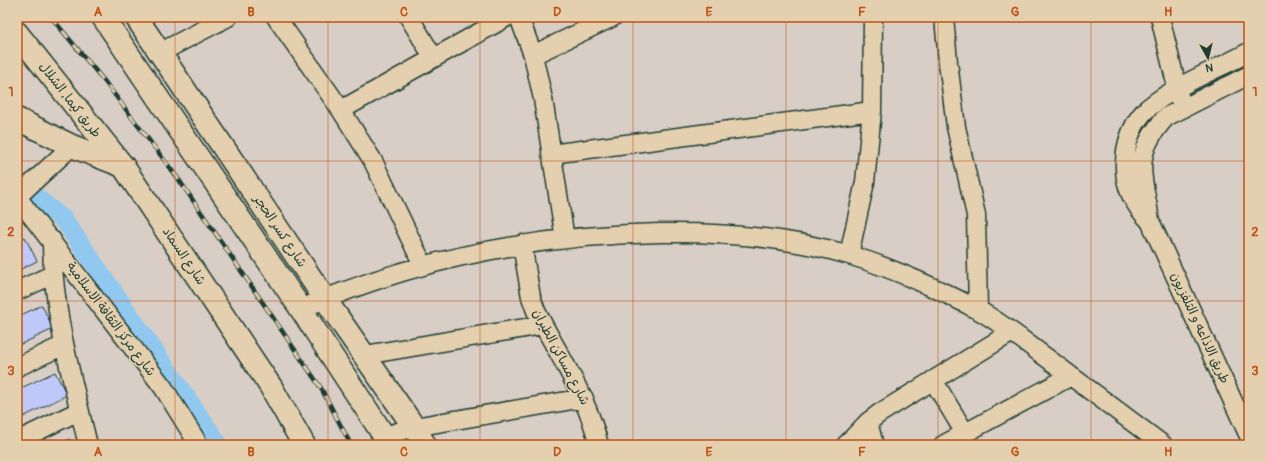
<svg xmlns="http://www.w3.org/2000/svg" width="1266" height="462" font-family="Pangolin,'Playpen Sans Arabic',sans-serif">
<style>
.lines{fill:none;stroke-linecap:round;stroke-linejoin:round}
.canal{stroke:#91c8f0;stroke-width:19}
.building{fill:#c0c8fa;stroke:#1f3d34}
.minor-casing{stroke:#1f3d34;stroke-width:21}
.tertiary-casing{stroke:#1f3d34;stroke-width:25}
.secondary-casing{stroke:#1f3d34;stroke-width:25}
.trunk-casing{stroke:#1f3d34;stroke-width:25}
.minor{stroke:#e4d0ae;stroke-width:18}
.tertiary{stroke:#e4d0ae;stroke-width:22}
.secondary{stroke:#e4d0ae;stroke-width:22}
.trunk{stroke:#e4d0ae;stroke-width:22}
.rail-casing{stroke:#1f3d34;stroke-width:4.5}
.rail{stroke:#e4d0ae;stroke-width:3;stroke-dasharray:9;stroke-linecap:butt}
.grid{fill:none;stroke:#c05314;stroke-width:1;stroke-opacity:0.55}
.labels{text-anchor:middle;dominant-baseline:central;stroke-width:3;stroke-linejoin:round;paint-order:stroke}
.street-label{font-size:13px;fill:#1f3d34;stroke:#e4d0ae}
.neatline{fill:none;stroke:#c05314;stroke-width:1.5}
.grid-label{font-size:13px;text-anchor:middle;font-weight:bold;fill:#c05314}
</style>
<rect width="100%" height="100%" fill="#d9cec5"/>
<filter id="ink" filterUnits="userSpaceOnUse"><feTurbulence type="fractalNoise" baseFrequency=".025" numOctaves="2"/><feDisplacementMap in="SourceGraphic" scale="8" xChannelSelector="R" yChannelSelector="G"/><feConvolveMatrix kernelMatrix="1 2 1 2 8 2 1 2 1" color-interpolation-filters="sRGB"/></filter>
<g filter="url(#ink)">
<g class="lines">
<path class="canal" d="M17,182L64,220L219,445"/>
</g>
<path class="building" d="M25,237L37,261L17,271V242Z
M42,305L53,329L17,346V317Z
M55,372L67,395L17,420V390Z
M70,439L73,445H57Z"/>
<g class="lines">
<defs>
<path id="minor" d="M276,17L341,110L373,161L423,265
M409,17L433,57
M519,17L533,55L543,99L565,239
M944,17L948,62L956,127L976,215L978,310
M1160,17L1180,100
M161,52L228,17
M533,55L613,17
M1249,75L1166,117C1130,157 1144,175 1150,221L1249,436
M341,110L507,17
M551,154L872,111
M17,197L163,387L199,445
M17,197L72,146
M1149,220C1133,204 1124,185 1125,163C1125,144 1133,121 1148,108C1177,84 1216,70 1249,52
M52,240C52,310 72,378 88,445
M522,244L531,297L536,311C559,356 587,396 599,445
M849,255L865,182L872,111L873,17
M17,291L52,275
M301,309C415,259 536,235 660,233C723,232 788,237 849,255C890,267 941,290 978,310C1002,323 1025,342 1047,358C1086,387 1124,416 1163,445
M365,355L543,325
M17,367L64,345
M933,380L965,433
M868,422L874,445
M385,436L414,427L584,398
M17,441L79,411
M846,445L868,422L880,413L1012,332
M943,445L1071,376"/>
<path id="tertiary" d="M17,119L72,146L123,166"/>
<path id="secondary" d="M103,17L301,309L390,445
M136,17L325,299L414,427L425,445"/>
<path id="trunk" d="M17,33L123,166L271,387L304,445"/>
</defs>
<use href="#minor" class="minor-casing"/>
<use href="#tertiary" class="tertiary-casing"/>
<use href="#secondary" class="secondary-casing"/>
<use href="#trunk" class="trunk-casing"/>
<use href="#minor" class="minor"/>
<use href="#tertiary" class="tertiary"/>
<use href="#secondary" class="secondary"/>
<use href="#trunk" class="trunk"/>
<defs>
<path id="rail" d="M51,17L105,82L177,177L321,388L351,445"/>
</defs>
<use href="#rail" class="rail-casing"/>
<use href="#rail" class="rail"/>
</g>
</g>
<path class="grid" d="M175,17V445M328,17V445M480,17V445M633,17V445M786,17V445M938,17V445M1091,17V445M17,161H1249M17,301H1249"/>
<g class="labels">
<g class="street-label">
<text transform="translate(70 100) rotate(52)">طريق كيما, الشلال</text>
<text transform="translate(280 231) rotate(56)">شارع كسر الحجر</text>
<text transform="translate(184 256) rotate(56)">شارع السماد</text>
<text transform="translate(111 319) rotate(53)">شارع مركز الثقافة الاسلامية</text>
<text transform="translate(1200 328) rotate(65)">طريق الاذاعه و التلفزيون</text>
<text transform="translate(561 357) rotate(62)">شارع مساكن الطيران</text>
</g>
</g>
<rect width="1266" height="462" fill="none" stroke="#e4d0ae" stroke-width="44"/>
<g transform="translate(1208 58) rotate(172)" stroke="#e4d0ae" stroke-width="3" paint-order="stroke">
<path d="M0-3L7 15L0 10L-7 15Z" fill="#1f3d34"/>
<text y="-6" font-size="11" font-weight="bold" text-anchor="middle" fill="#1f3d34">N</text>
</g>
<rect x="22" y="22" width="1222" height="418" class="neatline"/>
<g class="grid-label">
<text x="98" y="16">A</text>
<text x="251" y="16">B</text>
<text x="404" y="16">C</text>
<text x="557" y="16">D</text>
<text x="709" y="16">E</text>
<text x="862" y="16">F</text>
<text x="1015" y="16">G</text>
<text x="1168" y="16">H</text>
<text x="11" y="96">1</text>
<text x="1255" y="96">1</text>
<text x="11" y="236">2</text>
<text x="1255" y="236">2</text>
<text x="11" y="375">3</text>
<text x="1255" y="375">3</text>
<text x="98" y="456">A</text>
<text x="251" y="456">B</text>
<text x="404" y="456">C</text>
<text x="557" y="456">D</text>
<text x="709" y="456">E</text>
<text x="862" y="456">F</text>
<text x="1015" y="456">G</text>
<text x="1168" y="456">H</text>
</g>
</svg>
